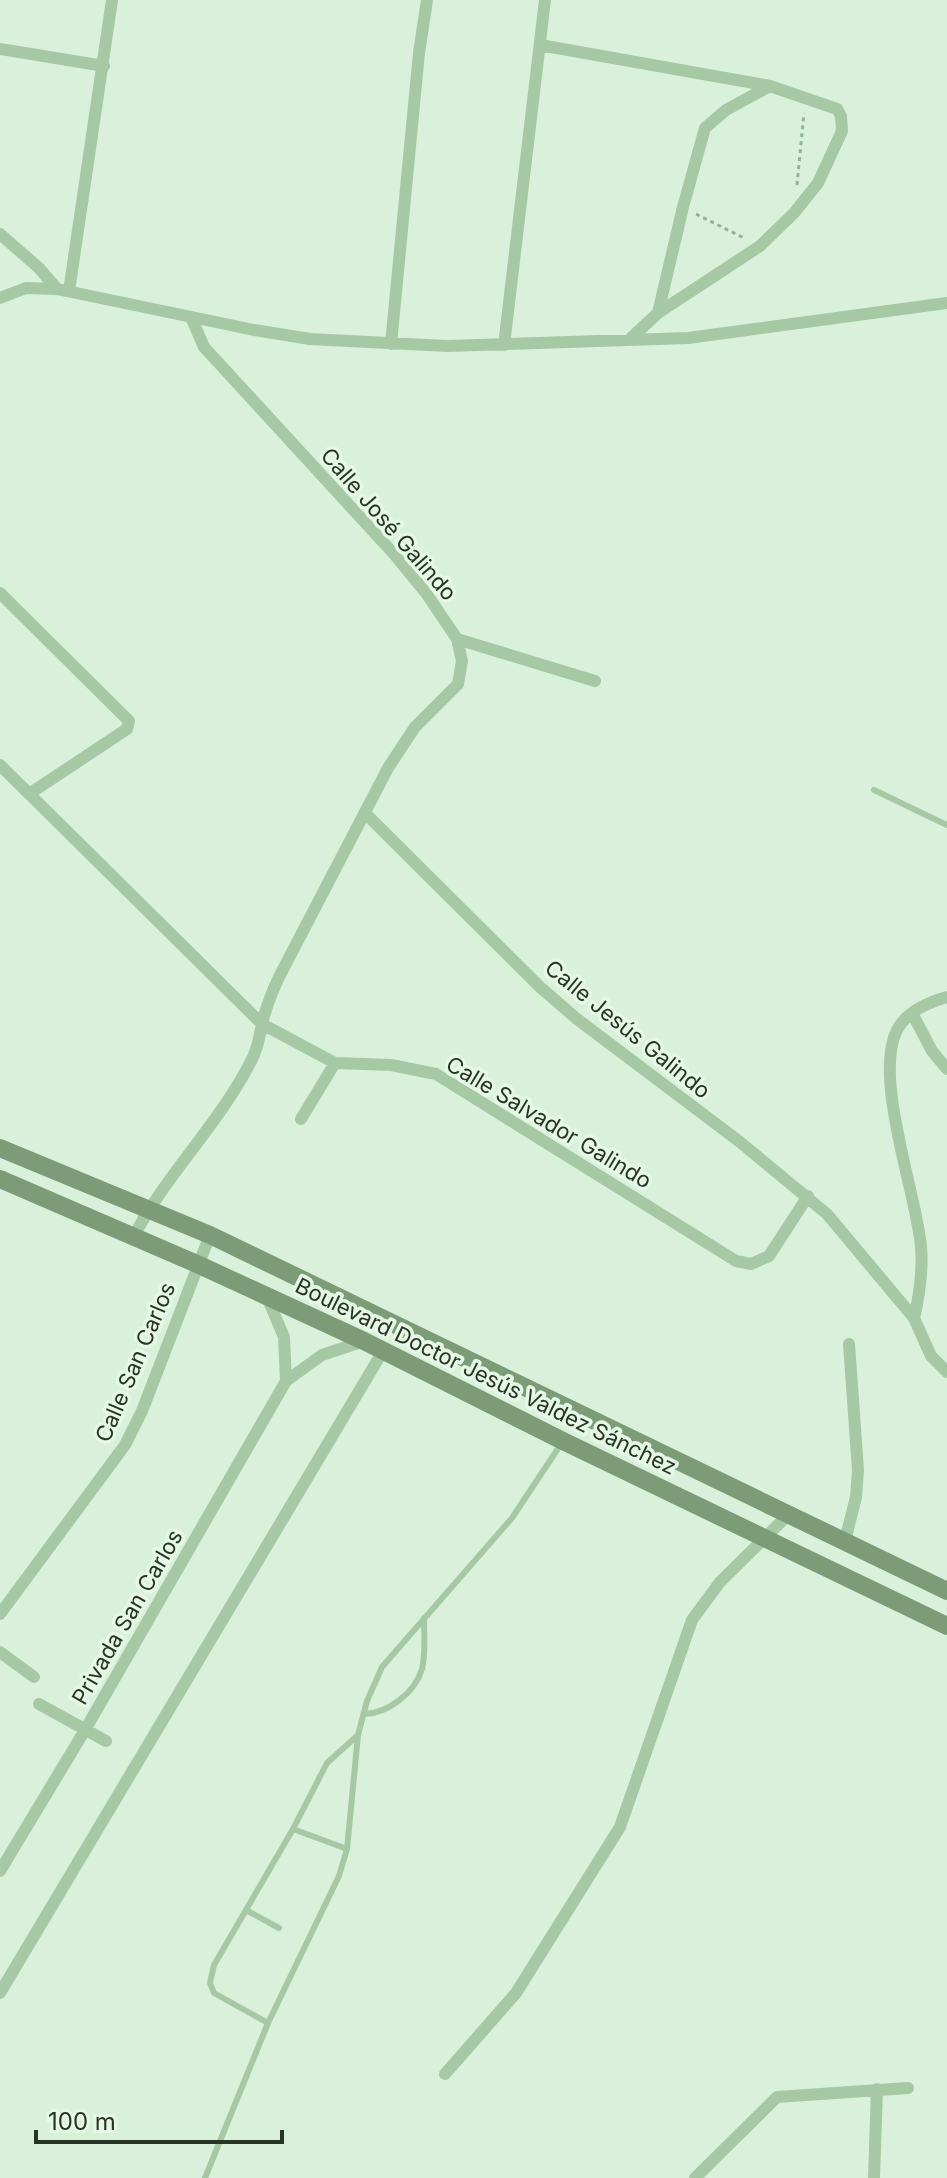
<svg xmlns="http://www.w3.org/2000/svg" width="947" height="2178" font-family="Inter,sans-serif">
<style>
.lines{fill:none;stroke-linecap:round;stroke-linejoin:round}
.path{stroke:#92b490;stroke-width:3;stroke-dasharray:4 4;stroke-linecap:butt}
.lane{stroke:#a6c8a5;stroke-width:6}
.street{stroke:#a6c8a5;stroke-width:12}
.secondary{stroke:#7b9c77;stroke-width:18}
.labels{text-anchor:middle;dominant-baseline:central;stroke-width:7;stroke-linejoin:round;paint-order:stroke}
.street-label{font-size:22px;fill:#293426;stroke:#e5f8e6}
</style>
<rect width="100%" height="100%" fill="#d9f1da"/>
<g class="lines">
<path class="path" d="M797,185L804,113
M696,214L746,239"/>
<path class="lane" d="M874,790L947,825
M365,1714C388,1713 415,1693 422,1669C426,1653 424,1635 424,1618
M293,1829L327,1763L358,1735
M246,1910L279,1928
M268,2023L214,1993L210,1983L214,1965L293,1829L347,1849
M205,2178L268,2023L339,1876L347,1849L358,1735L367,1701L382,1667L512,1518L561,1444"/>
<path class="street" d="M540,45L770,86L837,109L841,116L842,131L818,183L794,213L760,246L658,313L631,338
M0,49L104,66
M0,234L39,268L57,289
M69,291L112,0
M0,298L26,288L57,289L254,330L310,339L447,346L688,338L947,303
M658,313L683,207L705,128L726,110L770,86
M391,344L419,53L427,0
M504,345L545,0
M0,593L129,721L127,729L29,794
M457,639L595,681
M0,765L262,1024L335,1063L391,1065L436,1074L736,1261L751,1264L769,1256L808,1196
M365,813L540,987L577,1019L740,1142L827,1214L914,1318L931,1356L947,1372
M912,1013L932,1051L947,1069
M301,1119L335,1063
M134,1236C166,1175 217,1126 249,1065C257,1052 259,1038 262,1024C266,1007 272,992 279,977L388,768L415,727L458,684L462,661L457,639L426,593L394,554L204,347L191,317
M267,1297L284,1337L286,1381
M914,1318C920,1293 923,1271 921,1246C916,1193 873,1076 897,1030C907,1011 929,1002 947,997
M845,1541L856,1497L858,1470L849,1344
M0,1614L125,1445L142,1411L210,1235
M0,1652L34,1677
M39,1704L106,1741
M0,1871L85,1730L286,1381L322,1355L364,1341
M0,1993L383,1351
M445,2074L516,1993L620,1827L692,1620L720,1582L790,1513
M695,2178L777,2097L908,2088
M874,2178L877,2089"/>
<path class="secondary" d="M0,1148L210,1235L947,1591
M0,1179L197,1264L364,1341L563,1441L947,1626"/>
</g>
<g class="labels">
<g class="street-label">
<text transform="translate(389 524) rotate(49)">Calle José Galindo</text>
<text transform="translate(628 1029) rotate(39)">Calle Jesús Galindo</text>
<text transform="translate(549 1122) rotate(31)">Calle Salvador Galindo</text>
<text transform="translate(135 1362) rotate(-67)">Calle San Carlos</text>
<text transform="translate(486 1376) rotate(26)">Boulevard Doctor Jesús Valdez Sánchez</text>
<text transform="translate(127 1617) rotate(-60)">Privada San Carlos</text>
</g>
</g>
<path d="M36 2130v12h246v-12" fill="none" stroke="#293426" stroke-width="4"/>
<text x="48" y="2130" font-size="24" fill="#293426" stroke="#e5f8e6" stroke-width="6" paint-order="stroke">100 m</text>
</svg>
